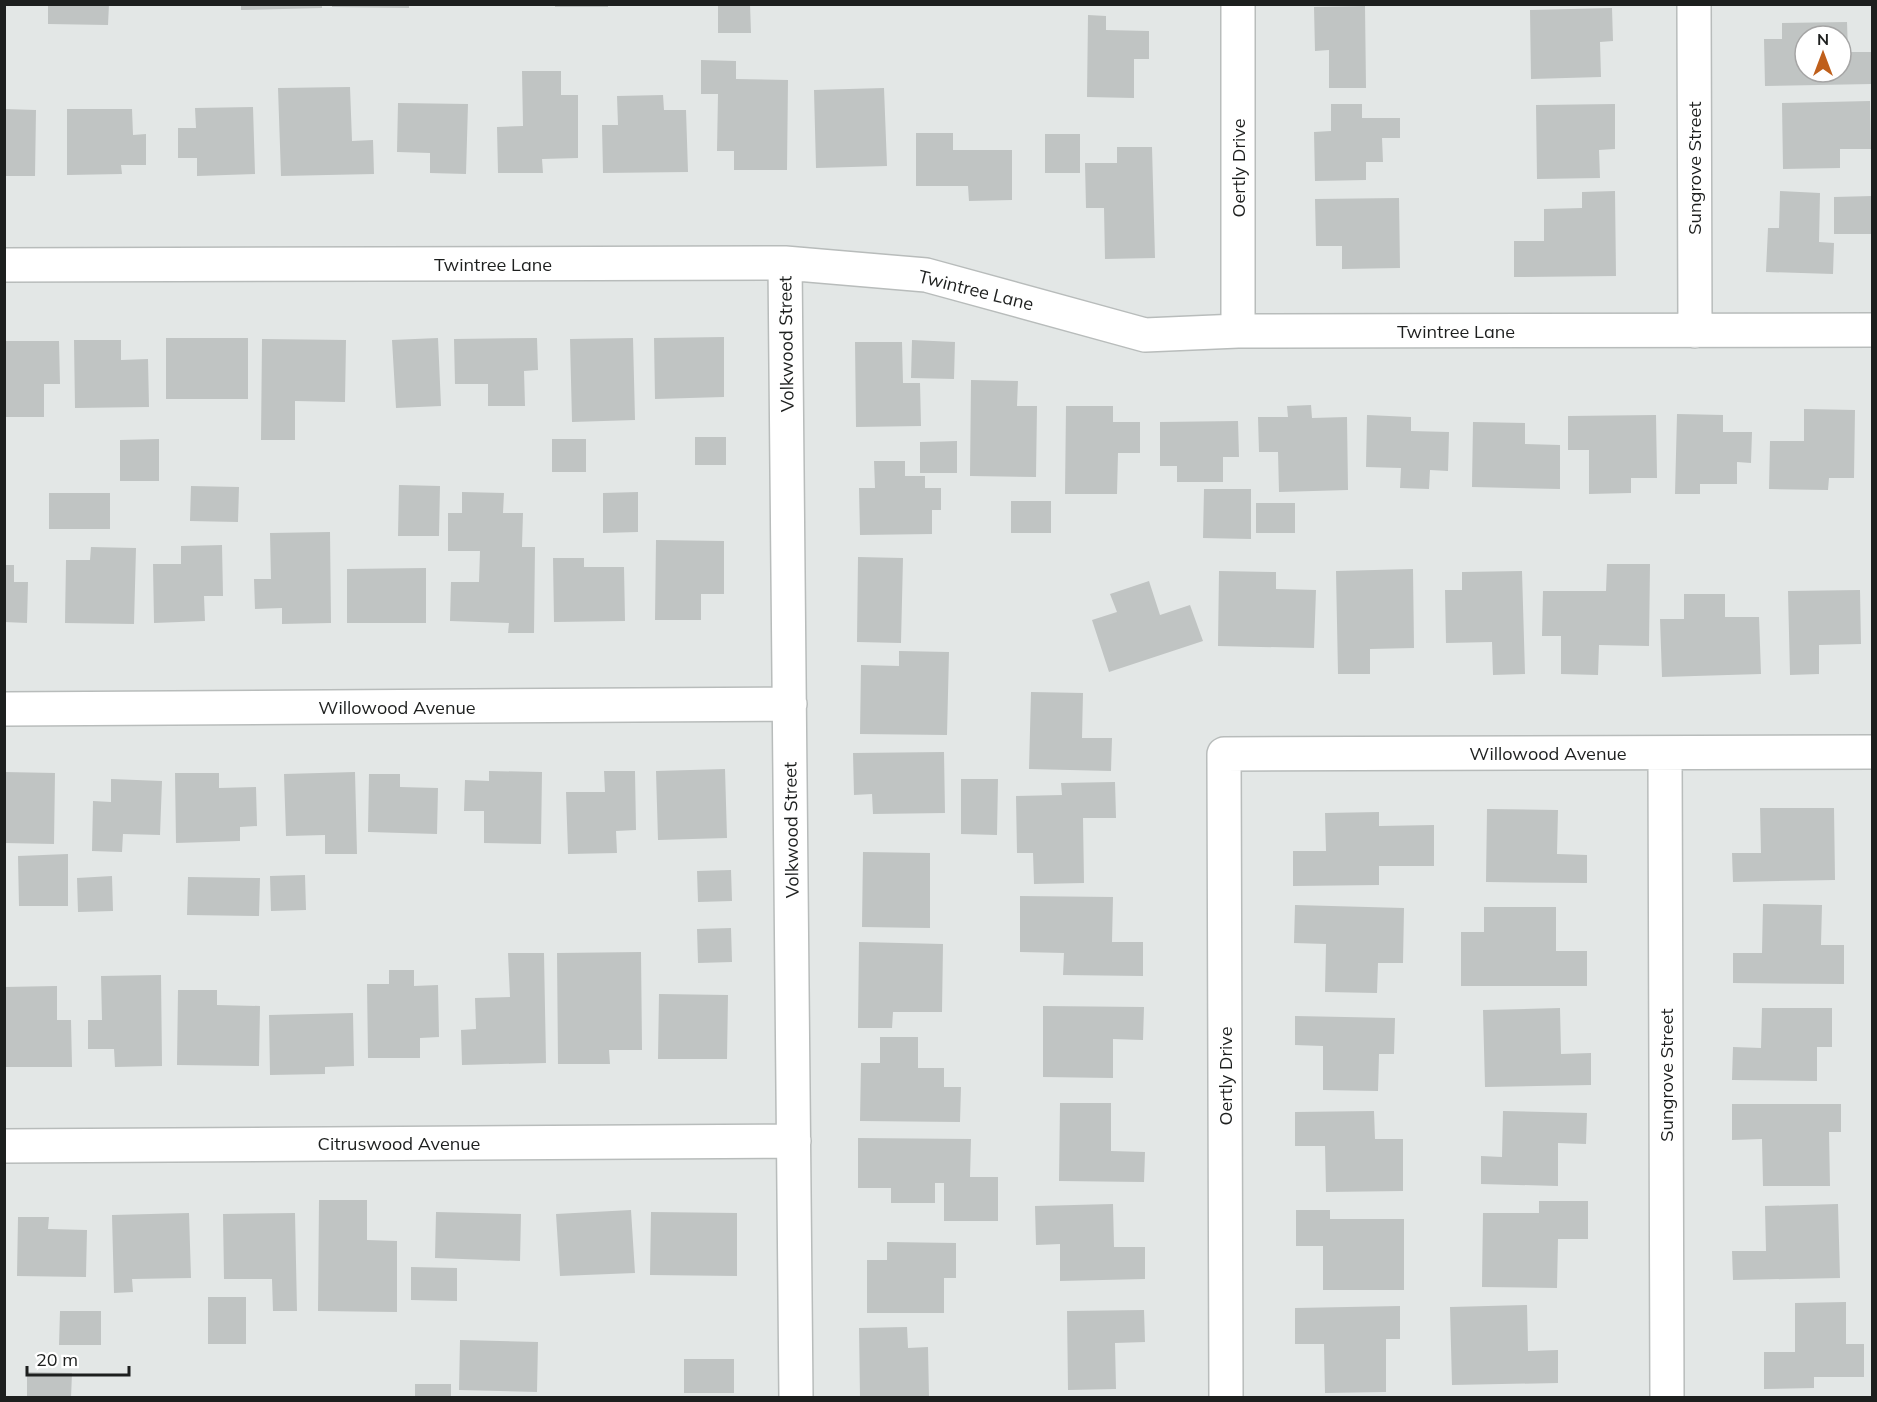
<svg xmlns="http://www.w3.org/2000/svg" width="1877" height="1402" font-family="Mulish,sans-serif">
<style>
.building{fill:#c0c4c3;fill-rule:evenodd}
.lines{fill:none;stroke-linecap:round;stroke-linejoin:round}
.minor-casing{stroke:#b8bcbb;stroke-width:36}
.minor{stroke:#fff;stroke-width:33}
.labels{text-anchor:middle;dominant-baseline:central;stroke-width:4.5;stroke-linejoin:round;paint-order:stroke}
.street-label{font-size:18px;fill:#1d1f1e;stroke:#fff}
</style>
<rect width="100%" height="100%" fill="#e3e7e6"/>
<path class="building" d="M48,4H109L108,25L48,24Z
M241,4H322V8L241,10Z
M332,4H409V8L332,7Z
M555,4H608V7H555Z
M718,4H750L751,33H718Z
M1365,6L1366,88H1329V50L1315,51L1314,7Z
M1612,8L1613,41L1600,42L1601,77L1531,79L1530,10Z
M1088,15L1106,16V30L1149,31V59H1134V98L1087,97Z
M1847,22L1848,52H1872V84L1765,86L1764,39H1782V23ZM1805,36H1841V72H1805Z
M701,60L736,61V79L788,80L787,170H734V151H717L718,94H701Z
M522,71H561V95H578V158L542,159L543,173H498L497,127L523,126Z
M350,87L352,141L373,140L374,174L281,176L278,88Z
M884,88L887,166L816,168L814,90Z
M663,95L664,110H686L688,172L603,173L602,125H618L617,96Z
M1870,101L1871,149H1840V168L1783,169L1782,103Z
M398,103L468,104L466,174L430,173V153L397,152Z
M1331,104H1362V118H1400V138H1382L1383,162H1366V180L1315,181L1314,132L1331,131Z
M1615,104V149L1599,150L1600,178L1537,179L1536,105Z
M253,107L255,174L197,176V158H178V128H196L195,108Z
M4,109L36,110L35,176H4Z
M67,109H132L133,135L146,134V165H121L122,174L67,175Z
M916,133H953V150H1012V200L969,201L968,186H916Z
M1045,134H1080V173H1045Z
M1117,147H1152L1155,258L1105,259L1104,208H1086L1085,163H1117Z
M1615,191L1616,276L1514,277V241H1544V209L1582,208V192Z
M1780,191L1820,193L1819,242L1834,243L1833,274L1766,272L1768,228H1779Z
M1872,196V234H1834V197Z
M1399,198L1400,268L1342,269V246H1316L1315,199Z
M724,337V397L655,399L654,338Z
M166,338H248V399H166Z
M438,338L441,406L396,408L392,340Z
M537,338L538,370L524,371L525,406H488V384H455L454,339Z
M633,338L635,420L572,422L570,339Z
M262,339L346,340L345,402L295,401V440H261Z
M74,340H121V360L148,359L149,407L75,408Z
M912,340L955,342L954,379L911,378Z
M4,341H59L60,384H44V417H4Z
M855,342H902L903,383H920L921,426L856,427Z
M971,380L1018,381L1017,406H1037L1036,477L970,476Z
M1311,405L1312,418L1347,417L1348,490L1279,492L1278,452H1259L1258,417H1288L1287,406Z
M1066,406H1113V422H1140V453H1118L1117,494H1065Z
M1804,409L1855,410L1854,478H1829L1828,490L1769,489L1770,441H1804Z
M1677,414L1723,415V432H1752L1751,463L1737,462V484H1700V494H1675Z
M1367,415L1411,417V431L1449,432L1448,471L1430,470L1429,489L1400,488L1401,468L1366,467Z
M1656,415L1657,478H1631V493L1589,494V450H1568V416Z
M1238,421L1239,457H1223V482H1177V466H1160V422Z
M1473,422L1525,423V444L1560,445V489L1472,487Z
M695,437H726V465H695Z
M159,439V481H120V440Z
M552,439H586V472H552Z
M957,441V473H920V442Z
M874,461H905V476H925V488H941V510H932V534L860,535L859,488H875Z
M399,485L440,486L439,536H398Z
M191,486L239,487L238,522L190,521Z
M1204,489H1251V539L1203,538Z
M462,492L504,493L503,513H523L522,547H535L534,633H508L509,623L450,621L451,582H479L480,551H448V513H462Z
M638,492V532L603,533V493Z
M49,493H110V529H49Z
M1011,501H1051V533H1011Z
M1256,503H1295V533H1256Z
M330,532L331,623L282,624V608L255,609L254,579H271L270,533Z
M656,540L724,541V594H701V620H655Z
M222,545L223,596H204L205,621L154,623L153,564H181V546Z
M91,547L136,548L134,624L65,623L66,560H90Z
M858,557L903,558L901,643L857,642Z
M553,558H584V567H624L625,621L554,622Z
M1607,564H1650L1649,646L1599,645L1598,675L1561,674V636H1542L1543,591H1606Z
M4,565H14V582H28L27,623L4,622Z
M426,568V623H347V569Z
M1413,569L1414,648L1370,649V674H1338L1336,571Z
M1219,571L1276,572V589L1316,590L1314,648L1218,646Z
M1522,571L1525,674L1493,675L1492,642L1446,643L1445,590H1462V572Z
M1149,581L1160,615L1190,605L1203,641L1109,672L1092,620L1117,612L1110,594Z
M1860,590L1861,644L1819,645V674L1790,675L1788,591Z
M1684,594H1725V617H1759L1761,674L1662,677L1660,619H1684Z
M899,651L949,652L947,735L860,734L861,665L899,666Z
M1031,692L1083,693L1082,738H1112L1111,771L1029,769Z
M944,752L945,813L873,814L872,794L854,795L853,753Z
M725,769L727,838L658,840L656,771Z
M489,771L542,772L541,844L484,843V811H464L465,780L489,781Z
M604,771H635L636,830L616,831L617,853L568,854L566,792H605Z
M4,772L55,773L54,844L4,843Z
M355,772L357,854H325V835L286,836L284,774Z
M175,773H219V788L256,787L257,826L240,827V841L176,843Z
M369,774H400V787L438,788L437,834L368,832Z
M111,779L162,781L160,835L123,834L122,852L92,851L93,801L111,802Z
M961,779H998L997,835L961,834Z
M1115,782L1116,818H1083L1084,883L1034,884L1033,853H1017L1016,796L1062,795L1061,783Z
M1760,808H1834L1835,880L1733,882L1732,853H1761Z
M1487,809L1558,810L1557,854L1587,855V883L1486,882Z
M1379,812V826L1434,825V866H1379V885L1293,886V851H1326L1325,813Z
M863,852L930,853V928L862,927Z
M68,854V906H19L18,856Z
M731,870L732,901L698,902L697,871Z
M305,875L306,910L271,911L270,876Z
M112,876L113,911L78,912L77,878Z
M188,877L260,878L259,916L187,915Z
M1020,896L1113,897L1112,942H1143V976L1063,975L1064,953L1020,952Z
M1763,904L1822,905L1821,945H1844V984L1733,983V953H1762Z
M1295,905L1404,908L1403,963H1378L1377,993L1325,992L1326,944L1294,943Z
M1484,907H1556V951H1587V986H1461V932H1484Z
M731,928L732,962L698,963L697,929Z
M859,942L943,944L942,1012H893L892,1028H858Z
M641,952L642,1050H609L610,1064H558L557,953Z
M508,953H544L546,1063L462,1065L461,1030L476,1029L475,998L510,997Z
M389,970H414V986L438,985L439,1037L420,1038V1058H368L367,984H389Z
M161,975L162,1066L115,1067L114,1049H88V1020H102L101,976Z
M57,986V1020H71L72,1067H4V987Z
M178,990H217V1005L260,1006L259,1066L177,1065Z
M659,994L728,995L727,1059H658Z
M1043,1006L1144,1007L1143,1040L1113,1039V1078L1043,1077Z
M1560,1008L1561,1054L1591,1053V1085L1485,1087L1483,1010Z
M1762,1008H1832V1047H1817V1081L1732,1080L1733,1047L1761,1048Z
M353,1013L354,1066L325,1067V1074L270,1075L269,1015Z
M1295,1016L1395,1018L1394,1054H1379L1378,1091L1323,1090V1046L1295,1045Z
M880,1037H918V1068H944V1087H961L960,1122L860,1121L861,1063H880Z
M1060,1103H1111V1151L1145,1152L1144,1182L1059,1181Z
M1732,1104H1841V1132H1829L1830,1186H1763L1762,1139L1732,1140Z
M1374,1111L1375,1139H1403V1191L1326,1192L1325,1146H1295V1112Z
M1503,1111L1587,1113L1586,1144L1558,1143V1186L1481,1184V1156L1502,1157Z
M858,1138L971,1139L970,1177H998V1221H944V1183H935V1203H891V1188H858Z
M319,1200H367V1240L397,1241V1312L318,1311Z
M1539,1201H1588V1239H1558L1557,1288L1482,1287L1483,1213H1539Z
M1113,1204L1114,1247H1145V1279L1060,1281V1244L1036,1245L1035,1206Z
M1838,1204L1840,1278L1733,1280L1732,1251H1766L1765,1206Z
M631,1210L635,1273L560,1276L556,1214Z
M1296,1210H1330V1219H1404V1290H1323V1246H1296Z
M436,1212L521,1214L520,1261L435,1258Z
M651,1212L737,1213V1276L650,1275Z
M189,1213L191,1278L132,1279L133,1292L114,1293L112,1215Z
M295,1213L297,1311H273L272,1279H224L223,1214Z
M18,1217H49L48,1229L87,1230L86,1277L17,1276Z
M887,1242L956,1243V1278H944V1313H867V1260H887Z
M411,1267L457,1268V1301L411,1300Z
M208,1297H246V1344H208Z
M1846,1302V1344H1864V1377H1814V1388L1764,1389V1352H1795V1303Z
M1527,1305L1528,1351L1558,1350V1383L1452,1385L1450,1307Z
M1400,1306V1339H1386V1392L1325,1393L1324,1344H1295V1308Z
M1144,1310L1145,1342L1115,1343L1116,1389L1068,1390L1067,1311Z
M60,1311H101V1345H59Z
M907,1327L908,1348L928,1347L929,1398H860L859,1328Z
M460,1340L538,1342L537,1392L459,1390Z
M684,1359H734V1393H684Z
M27,1372L72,1373L71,1398H27Z
M415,1384H451V1398H415Z"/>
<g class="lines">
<defs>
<path id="minor" d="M1238,4V331
M1694,4L1695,331
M785,263L796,1398
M4,265L785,263L926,275L1145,335L1238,331L1872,330
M4,709L790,704
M1665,753L1667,1398
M4,1146L794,1141
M1226,1398L1224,754L1872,752"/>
</defs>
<use href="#minor" class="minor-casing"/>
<use href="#minor" class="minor"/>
</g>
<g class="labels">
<g class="street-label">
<text transform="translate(1238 168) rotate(-90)">Oertly Drive</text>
<text transform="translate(1694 168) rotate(-90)">Sungrove Street</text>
<text x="493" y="264">Twintree Lane</text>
<text transform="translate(976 290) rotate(14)">Twintree Lane</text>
<text x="1456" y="331">Twintree Lane</text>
<text transform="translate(786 344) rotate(-91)">Volkwood Street</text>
<text x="397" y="707">Willowood Avenue</text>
<text x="1548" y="753">Willowood Avenue</text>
<text transform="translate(791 830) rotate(-91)">Volkwood Street</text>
<text transform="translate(1666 1075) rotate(-90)">Sungrove Street</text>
<text transform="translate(1225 1076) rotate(-90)">Oertly Drive</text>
<text x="399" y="1143">Citruswood Avenue</text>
</g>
</g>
<rect width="1877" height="1402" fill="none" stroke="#1d1f1e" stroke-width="12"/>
<g transform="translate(1823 54)"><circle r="28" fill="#ffffff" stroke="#a5a5a5" stroke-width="1.5"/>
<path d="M0-4.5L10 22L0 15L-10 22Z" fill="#bf5f1b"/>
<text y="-9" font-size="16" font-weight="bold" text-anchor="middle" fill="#1d1f1e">N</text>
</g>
<path d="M27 1366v9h102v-9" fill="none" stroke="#1d1f1e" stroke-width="3"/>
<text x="36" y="1366" font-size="18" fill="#1d1f1e" stroke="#ffffff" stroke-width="4.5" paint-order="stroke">20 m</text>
</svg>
